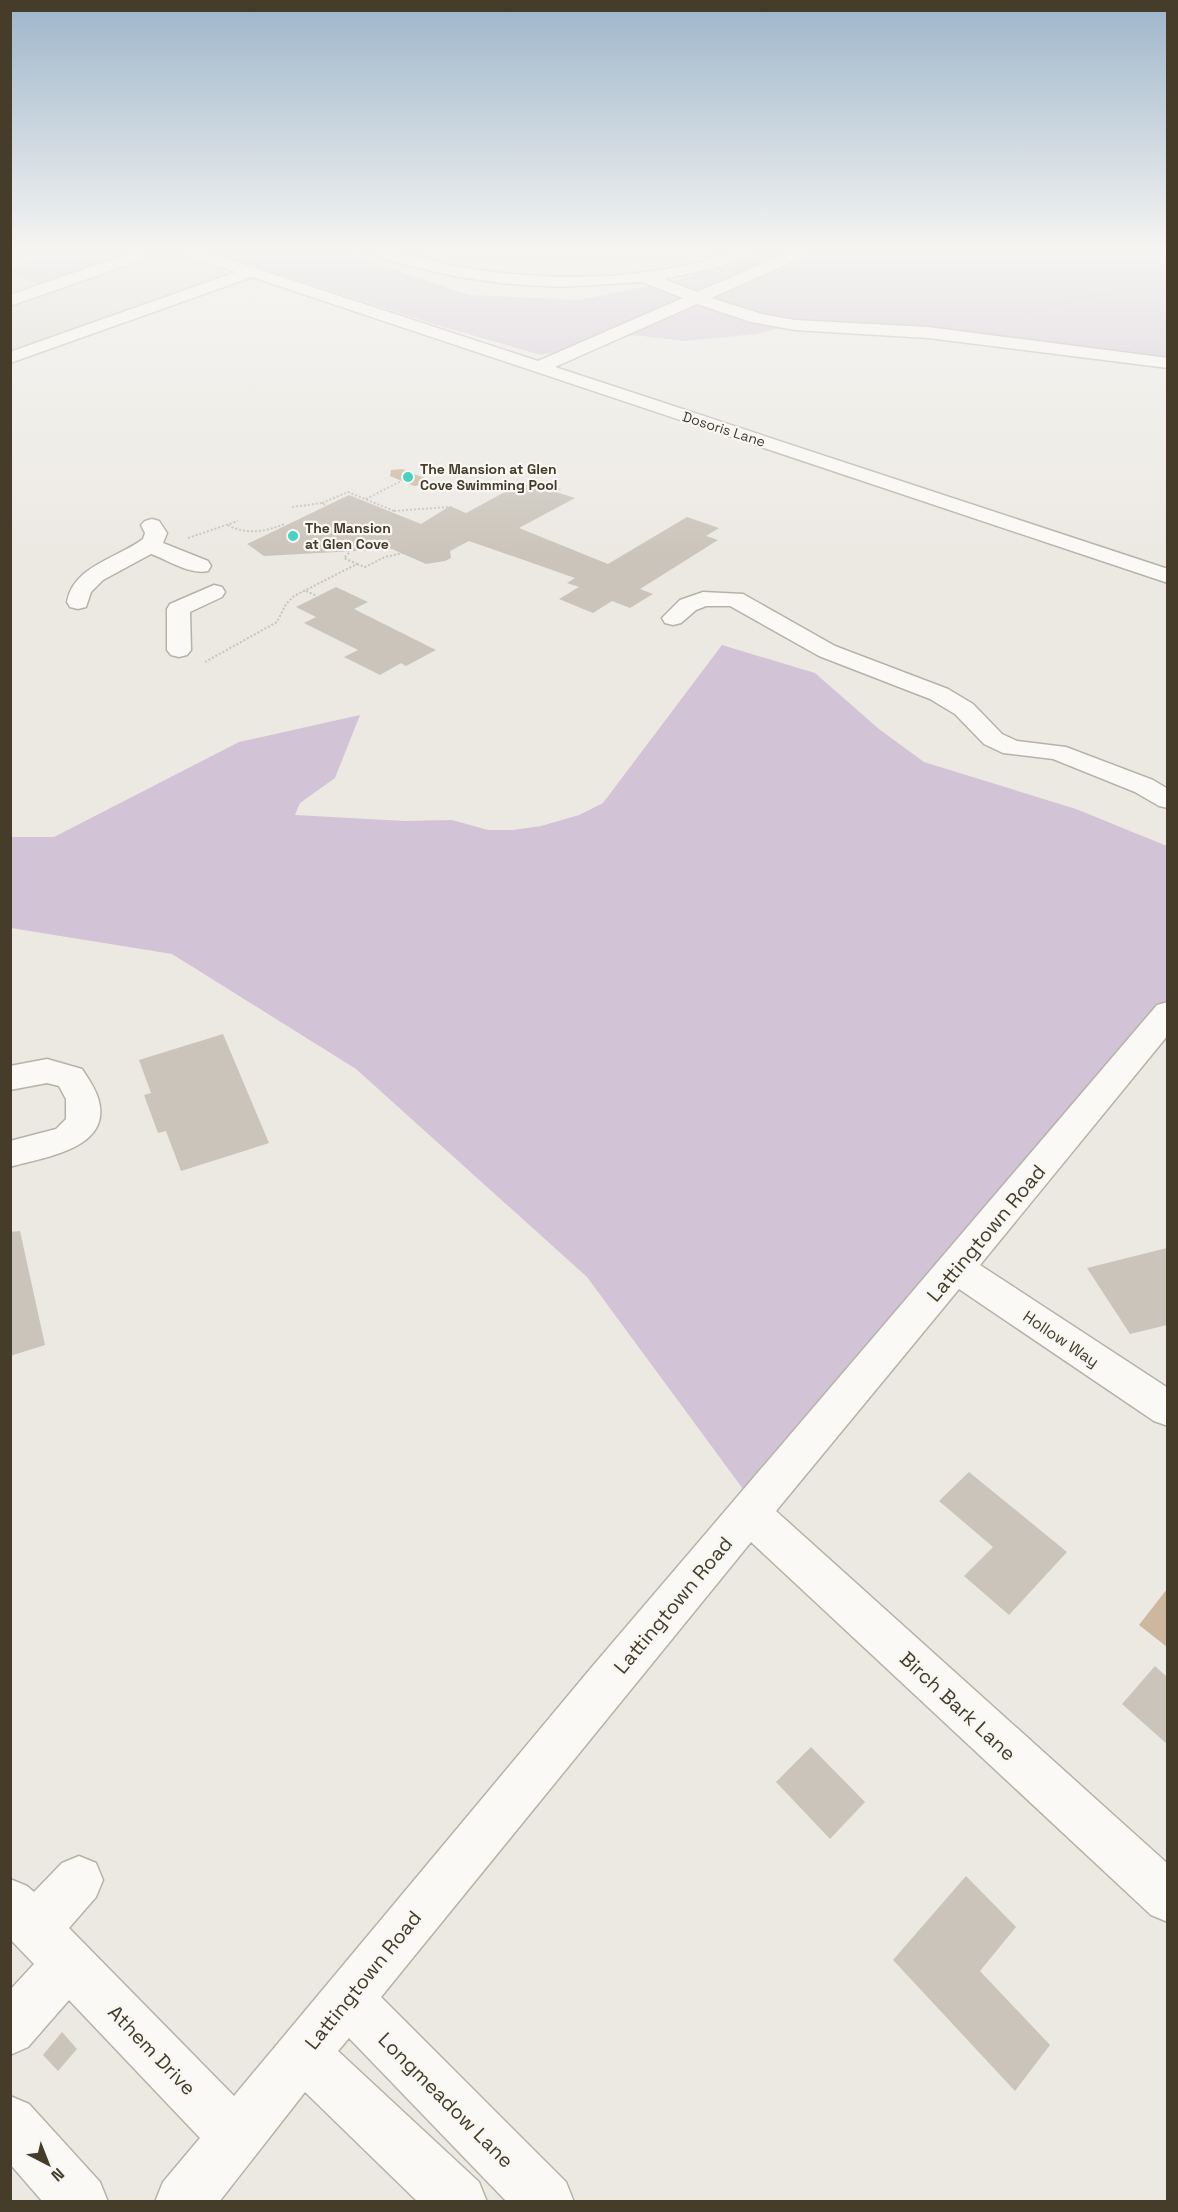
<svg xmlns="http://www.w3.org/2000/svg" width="1178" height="2212" font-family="'Space Grotesk',sans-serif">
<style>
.built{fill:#ded9d1}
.green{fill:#d2c4d6}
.water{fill:#cdb79e}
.building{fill:#cac4ba}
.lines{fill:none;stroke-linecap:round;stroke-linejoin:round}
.minor-casing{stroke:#b7b2a8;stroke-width:3}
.path{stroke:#c7c4bd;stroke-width:2;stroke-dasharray:2 2;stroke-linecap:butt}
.minor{fill:#faf9f6;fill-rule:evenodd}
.poi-dot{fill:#46d3c2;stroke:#f9f7f3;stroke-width:2}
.labels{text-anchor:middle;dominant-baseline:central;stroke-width:4.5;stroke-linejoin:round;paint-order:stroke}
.far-street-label{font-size:14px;fill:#453c2a;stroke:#f9f7f3}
.far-poi-label{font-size:14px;font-weight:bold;fill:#453c2a;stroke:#f9f7f3;text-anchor:start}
.street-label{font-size:16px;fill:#453c2a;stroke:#f9f7f3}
.near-street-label{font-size:20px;fill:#453c2a;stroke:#f9f7f3}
</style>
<rect width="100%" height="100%" fill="#ece9e3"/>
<path class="built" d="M10,248H169L244,273L11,356Z"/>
<path class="green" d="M72,248L117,262L45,286L11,274L10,268Z
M198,248H330L469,295L579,300L683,279L771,248H1167V358L799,324L756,334L684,341L634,335L541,355L430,323Z
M722,645L815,673L879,729L924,762L1076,809L1167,846V1001L754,1504L587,1277L356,1069L172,954L11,928L10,837H54L239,742L360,715L335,778L300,803L295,815L405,821L452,820L488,830H513L541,826L579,815L603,803Z"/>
<path class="water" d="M402,469L427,479L428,484L414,486L390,476L391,470Z
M1167,1589V1647L1139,1625Z"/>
<path class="building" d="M536,480L561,489L556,492L575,498L519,528L608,564L687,517L719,528L706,536L718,540L640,589L653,594L630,608L612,601L593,613L559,599L579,587L567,583L575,578L469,541L450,551L451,558L445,561L426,564L392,549L264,556L247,544L349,495L421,524L450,506L466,513L516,486L520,488Z
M336,587L368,602L354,609L436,650L406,666L401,663L380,675L344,657L358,650L304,623L316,617L296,607Z
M223,1034L269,1143L181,1171L166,1131L158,1133L144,1095L151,1093L139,1060Z
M20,1231L45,1345L10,1356V1232Z
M1167,1248V1325L1130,1334L1087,1268Z
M969,1472L1067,1552L1009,1615L964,1576L993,1547L939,1501Z
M1155,1666L1167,1677V1744L1122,1704Z
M811,1747L865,1802L830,1839L776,1782Z
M966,1876L1016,1927L980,1971L1050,2045L1015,2091L893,1960Z
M62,2032L77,2049L58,2071L43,2055Z"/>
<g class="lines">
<defs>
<path id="minor" d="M122,248H144L146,256L144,259L10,306V295L131,253Z
M171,248H194L538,361L683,298L642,282L561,287L509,284L459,277L405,265L361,251L358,248H381L459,267L509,274L561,277L612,276L662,270L705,261L739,248H761L758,251L715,268L664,279L697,292L799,248H819L816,251L711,298L762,314L795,320L928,327L1168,358V368L928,338L795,330L751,322L697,304L555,367L1168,569V583L252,277L10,363V352L236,272L174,251Z
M152,519L159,521L167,533L163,543L208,561L211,566L208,571C190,575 168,560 151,554L103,580L91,592L86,607L78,609L70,607L67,602C73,566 118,558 143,539L145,533L141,525L145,521Z
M214,585L222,587L225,592L222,597L190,612L191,650L187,655L179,657L171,655L167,650V609L170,604Z
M703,592L743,594L835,646L948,689L973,704L1002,734L1017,741L1066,747L1153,780L1168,789V808L1159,806L1135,792L1053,759L1003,753L984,744L955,714L930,699L819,656L730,606H706L696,610L681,623L673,625L665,623L662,618L680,600Z
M1168,1002V1035L980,1265L1168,1388V1426L1154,1421L959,1289L776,1511L1168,1864V1922L1151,1915L751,1542L381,1997L566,2182L574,2202H507L349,2038L338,2051L479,2182L487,2202H418L305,2092L219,2202H155L163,2182L200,2138L69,2000L28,2047L10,2055V1990L34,1964L10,1939V1879L27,1886L34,1892L62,1863L79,1856L96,1863L103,1880L96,1897L69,1928L234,2096L591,1668L1157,1005Z
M47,1059L82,1069C88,1078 95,1088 98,1098C114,1149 44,1157 10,1167V1141L56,1129L66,1119V1099L59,1086L47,1083L10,1090V1066Z
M10,2096L29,2104L100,2182L108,2202H43L10,2164Z"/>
</defs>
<use href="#minor" class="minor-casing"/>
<path class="path" d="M980,320L1020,316L1072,301L1069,299C1102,294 1135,289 1168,291
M366,499L401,481
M322,503L348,492L394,511L393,527
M292,507L322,503L326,505
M394,511L448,507
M228,525C245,535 266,532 284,524
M188,538L238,521
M357,564L365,567L385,557L407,552
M306,591L317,596
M205,662L277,622L286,604L294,596L357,564L344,558L350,552"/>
<use href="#minor" class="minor"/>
</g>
<linearGradient id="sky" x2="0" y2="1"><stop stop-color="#9db5ca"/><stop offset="0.45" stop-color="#f6f5f2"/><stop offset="1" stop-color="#f6f5f2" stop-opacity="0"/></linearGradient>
<rect width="1178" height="557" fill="url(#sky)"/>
<g class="poi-dot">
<circle cx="408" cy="477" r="6"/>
<circle cx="293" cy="536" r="6"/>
</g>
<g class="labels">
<g class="far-street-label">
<text transform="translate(724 429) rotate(18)">Dosoris Lane</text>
</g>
<g class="far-poi-label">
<text x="420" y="469">The Mansion at Glen<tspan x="420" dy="16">Cove Swimming Pool</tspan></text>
<text x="305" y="528">The Mansion<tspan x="305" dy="16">at Glen Cove</tspan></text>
</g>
<g class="street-label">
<text transform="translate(1061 1339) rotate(34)">Hollow Way</text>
</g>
<g class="near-street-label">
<text transform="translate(986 1233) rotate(-50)">Lattingtown Road</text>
<text transform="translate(673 1605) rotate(-50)">Lattingtown Road</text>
<text transform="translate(958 1706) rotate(43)">Birch Bark Lane</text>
<text transform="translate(363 1980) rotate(-51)">Lattingtown Road</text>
<text transform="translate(152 2050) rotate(46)">Athem Drive</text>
<text transform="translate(446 2100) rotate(45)">Longmeadow Lane</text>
</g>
</g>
<rect width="1178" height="2212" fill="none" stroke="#453c2a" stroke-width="24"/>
<g transform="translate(48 2164) rotate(138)" stroke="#f9f7f3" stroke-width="4.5" paint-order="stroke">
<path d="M0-4.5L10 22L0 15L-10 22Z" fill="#453c2a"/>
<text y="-9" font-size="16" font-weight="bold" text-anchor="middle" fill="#453c2a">N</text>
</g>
</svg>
